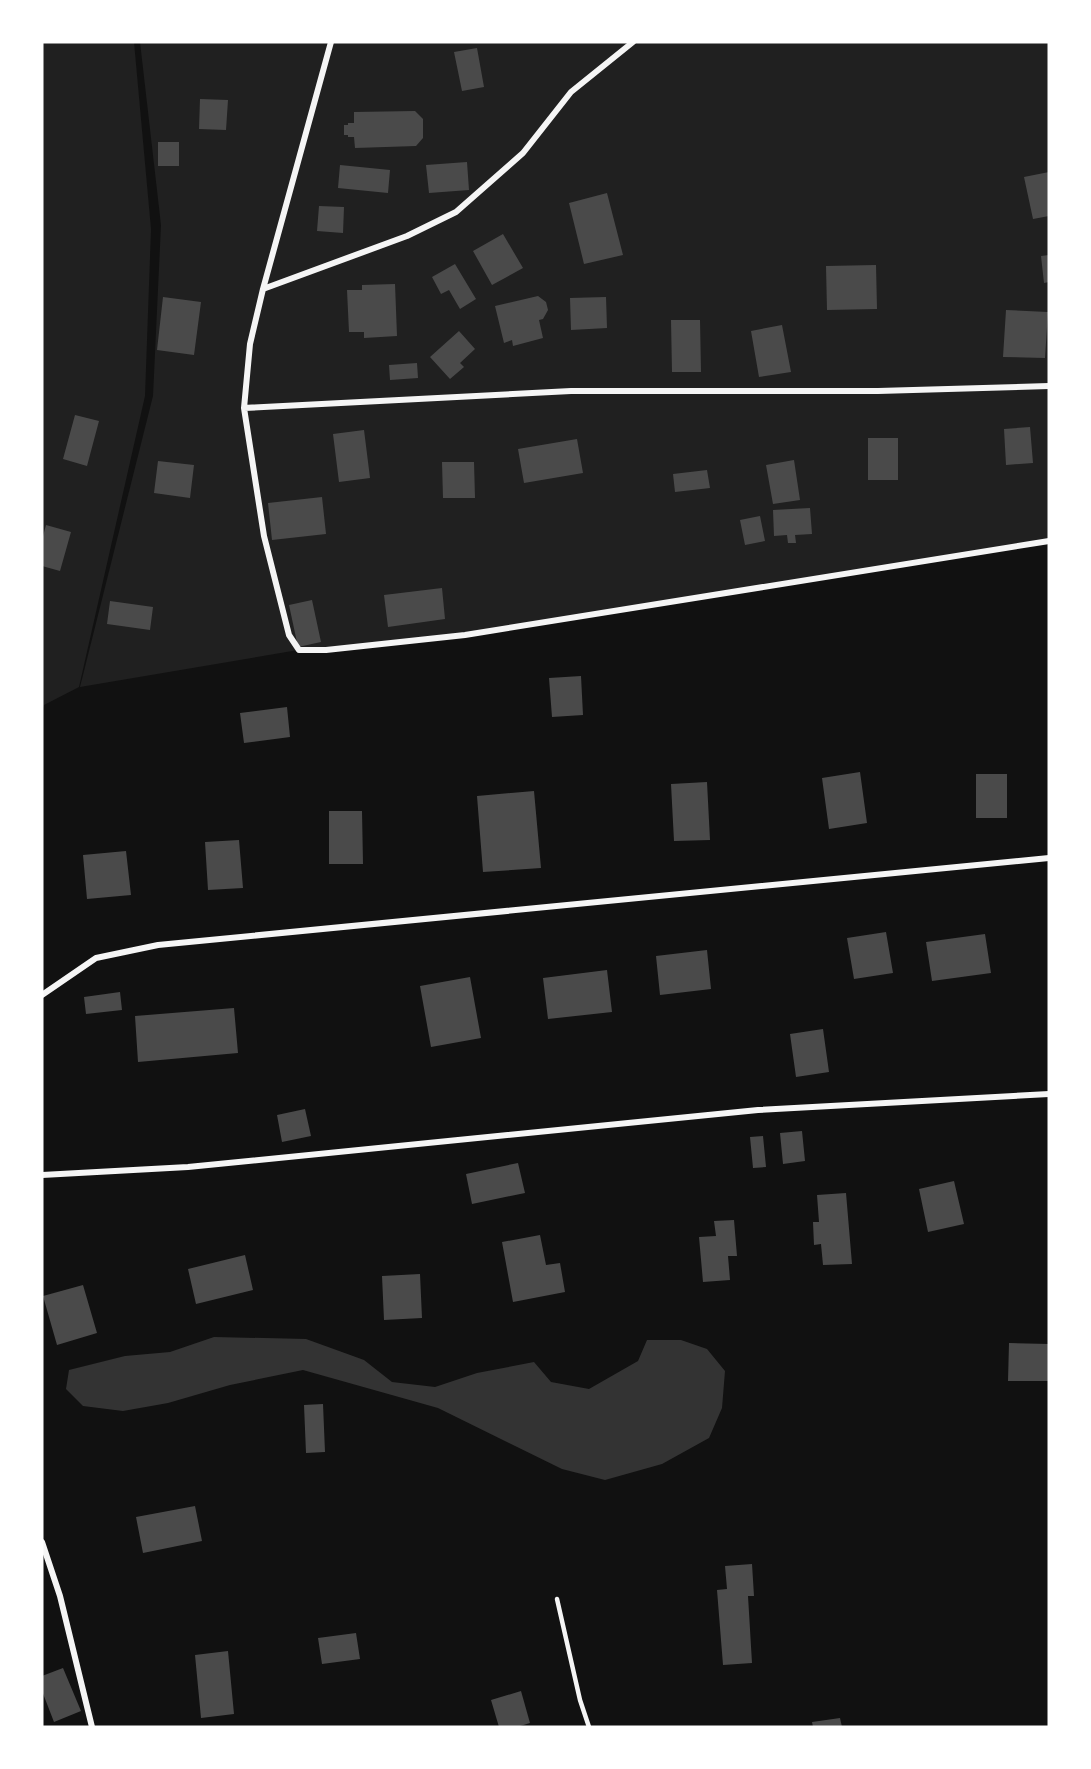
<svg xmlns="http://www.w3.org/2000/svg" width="1091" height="1769" font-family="'Roboto Serif',serif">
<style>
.green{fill:#202020}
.water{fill:#333}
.building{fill:#4a4a4a}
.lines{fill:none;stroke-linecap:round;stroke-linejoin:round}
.service{stroke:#f5f5f5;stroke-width:4.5}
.minor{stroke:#f5f5f5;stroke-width:6}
</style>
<rect width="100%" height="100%" fill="#111"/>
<path class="green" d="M42,42H134L151,229L145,396L79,687L44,705L42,711Z
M140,42H1049V541L465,635L298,650L80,687L153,396L161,225Z"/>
<path class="water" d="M214,1337L306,1339L364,1360L392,1382L435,1387L477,1373L534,1362L551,1382L589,1389L638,1361L647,1340H681L707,1349L725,1371L722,1408L709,1438L662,1464L605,1480L562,1469L438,1408L303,1370L230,1385L168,1403L123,1411L83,1406L66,1389L69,1370L125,1356L170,1352Z"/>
<path class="building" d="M477,48L484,87L462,91L454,52Z
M200,99L228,100L226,130L199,129Z
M415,111L423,119V138L416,146L355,148L354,137H348V135H344V125H348V123H354V112Z
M158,142H179V166H158Z
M467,162L469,190L429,193L426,165Z
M340,165L390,170L388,193L338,188Z
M1049,172V216L1033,219L1024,177Z
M607,193L623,255L584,264L569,203Z
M319,206L344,207L343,233L317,231Z
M503,234L523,268L492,285L473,251Z
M1049,255V282L1044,283L1041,256Z
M455,264L476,299L460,309L449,290L441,294L432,277Z
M876,265L877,309L827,310L826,266Z
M395,284L397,336L364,338V332H349L347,290H362V285Z
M538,296L546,302L548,310L543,319L539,320L543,338L513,346L512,340L504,343L495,306Z
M163,297L201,302L194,355L157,350Z
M606,297L607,328L571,330L570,298Z
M1006,310L1048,312L1045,358L1003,357Z
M671,320H700L701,372H672Z
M782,325L791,372L759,377L751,331Z
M459,331L475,349L460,363L464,367L450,379L430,357Z
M417,363L418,378L390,380L389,365Z
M75,415L99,421L87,466L63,459Z
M1030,427L1033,463L1006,465L1004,429Z
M364,430L370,478L339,482L333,434Z
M868,438H898V480H868Z
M577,439L583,473L524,483L518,449Z
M794,460L800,500L773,504L766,465Z
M158,461L194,465L190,498L154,493Z
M442,462H474L475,498H443Z
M707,470L710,488L675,492L673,474Z
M322,497L326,534L272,540L268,503Z
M810,508L812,534L795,535L796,543H788L787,535L774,536L773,510Z
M760,516L765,541L745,545L740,520Z
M46,525L71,532L60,571L42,566V540Z
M442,588L445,619L388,627L384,595Z
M312,600L321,642L298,647L289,605Z
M110,601L153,607L150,630L107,624Z
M581,676L583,715L552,717L549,678Z
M287,707L290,737L244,743L240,713Z
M860,772L867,823L829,829L822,778Z
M976,774H1007V818H976Z
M707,782L710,840L674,841L671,784Z
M534,791L541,868L483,872L477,796Z
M329,811H362L363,864H329Z
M239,840L243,888L208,890L205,842Z
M126,851L131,895L87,899L83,855Z
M886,932L893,973L854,979L847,938Z
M985,934L991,973L932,981L926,942Z
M707,950L711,989L660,995L656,956Z
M607,970L612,1012L548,1019L543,978Z
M470,977L481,1038L431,1047L420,986Z
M120,992L122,1010L86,1014L84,997Z
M234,1008L238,1053L138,1062L135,1016Z
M823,1029L829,1072L796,1077L790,1034Z
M305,1109L311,1136L282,1142L277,1115Z
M802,1131L805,1161L783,1164L780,1133Z
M763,1136L766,1167L753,1168L750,1137Z
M518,1163L525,1193L472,1204L466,1174Z
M954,1181L964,1224L928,1232L919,1189Z
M846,1193L852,1264L823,1265L821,1244L814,1245L813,1222H819L817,1195Z
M734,1220L737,1256H728L730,1280L703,1282L699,1237L716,1236L714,1221Z
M540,1235L546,1265L560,1263L565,1292L513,1302L502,1242Z
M245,1255L253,1290L196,1304L188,1269Z
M420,1274L422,1318L384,1320L382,1276Z
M83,1285L97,1333L57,1345L43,1296Z
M1009,1343L1049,1344V1381H1008Z
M323,1404L325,1452L306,1453L304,1405Z
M195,1506L202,1541L143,1553L136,1517Z
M752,1564L754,1596H748L752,1663L723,1665L717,1590L727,1589L725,1566Z
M356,1633L360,1659L322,1664L318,1638Z
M228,1651L234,1714L201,1718L195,1655Z
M63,1668L81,1711L54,1722L42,1691V1676Z
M521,1691L530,1723L517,1727H499L491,1700Z
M840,1718L842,1727H813L812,1722Z"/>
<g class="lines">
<path class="service" d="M557,1599L580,1700L589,1727"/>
<path class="minor" d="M331,42L263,289L250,344L244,408L264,536L289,635L299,650H326L465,635L1049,541
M263,289L407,236L456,212L523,153L571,92L633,42
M244,408L571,391H878L1049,386
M42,995L96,958L158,945L1049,858
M42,1175L188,1167L758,1110L1049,1094
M42,1542L60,1596L92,1727"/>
</g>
<rect width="1091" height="1769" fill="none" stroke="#ffffff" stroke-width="87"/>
</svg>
